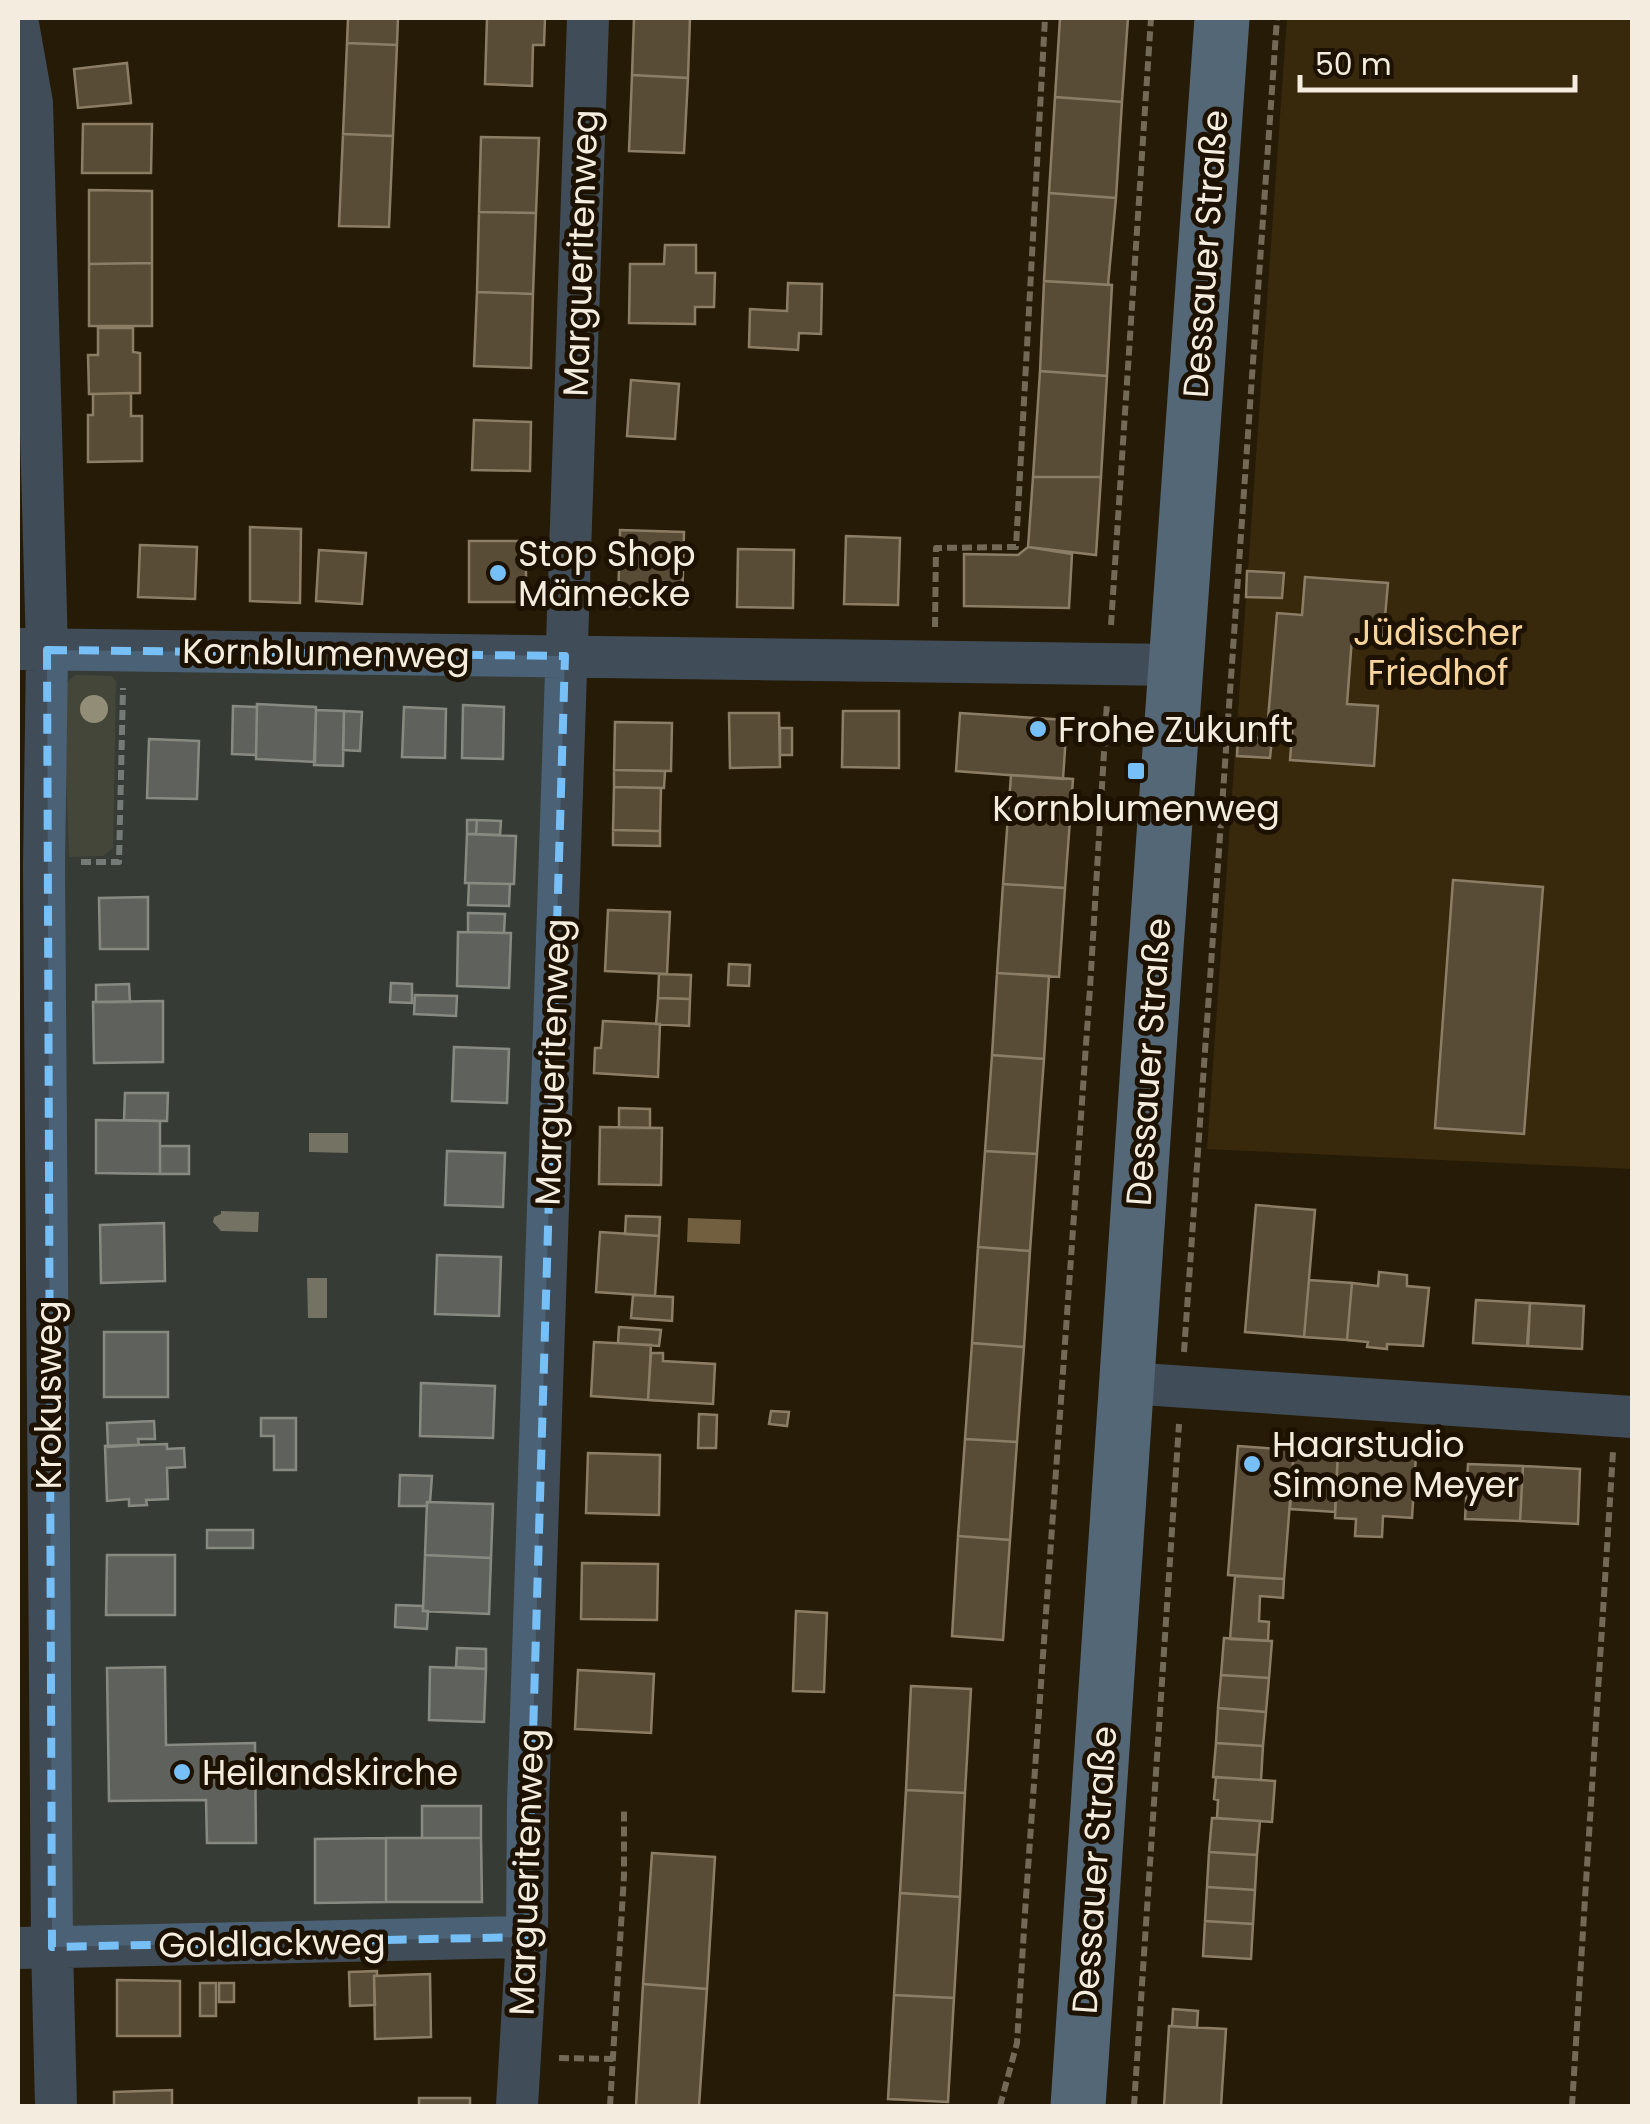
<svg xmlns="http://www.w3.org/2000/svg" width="1650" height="2124" font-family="Poppins,sans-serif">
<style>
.green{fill:#38290c}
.water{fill:#725f3f}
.building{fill:#594c36;stroke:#8c7e66;stroke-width:2.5}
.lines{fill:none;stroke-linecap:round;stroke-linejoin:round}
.path{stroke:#736957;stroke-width:6;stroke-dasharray:10 5;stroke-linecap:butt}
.minor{stroke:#404c57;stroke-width:42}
.secondary{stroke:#536777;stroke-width:55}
.tree{fill:#998158}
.marked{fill:#77bff7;fill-opacity:0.2;stroke:#77bff7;stroke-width:8;stroke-dasharray:20 12;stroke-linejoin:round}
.poi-dot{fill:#77bff7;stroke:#1d1200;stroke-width:4}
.labels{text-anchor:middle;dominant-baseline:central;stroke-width:10;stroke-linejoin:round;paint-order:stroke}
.street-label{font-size:35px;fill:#f4ecdf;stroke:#1d1200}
.poi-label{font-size:35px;fill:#f4ecdf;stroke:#1d1200;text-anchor:start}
.park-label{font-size:35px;fill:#f7d59c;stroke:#1d1200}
</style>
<rect width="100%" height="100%" fill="#261b06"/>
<path class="green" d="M1287,18H1632V1169L1207,1149Z
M76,675L112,676L116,682L113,848L103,856L69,857L63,694L67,682Z"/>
<path class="water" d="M309,1133H348V1153L309,1152Z
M221,1211L259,1212L258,1232L221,1231L213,1222L214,1217L221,1214Z
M688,1218L741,1220L740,1244L687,1242Z
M307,1278H327V1318H308Z"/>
<path class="building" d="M348,18H398L397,45L347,43Z
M487,18H545L544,45H533L532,86L485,84Z
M634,18H690L688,78L632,75Z
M1060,18H1128L1122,102L1055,97Z
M347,43L397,45L393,136L343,134Z
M127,63L131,103L78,108L74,69Z
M632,75L688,78L684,153L629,151Z
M1055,97L1122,102L1116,198L1049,193Z
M83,124H152L151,173H82Z
M343,134L393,136L389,227L339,226Z
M481,137L539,138L536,213L479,212Z
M89,190L152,191V263L89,264Z
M1049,193L1116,198L1108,285L1044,281Z
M479,212L536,213L533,294L477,292Z
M665,245H696V273H715L714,307H695V324L629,323L630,264H664Z
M152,263V326H89V264Z
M1044,281L1112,285L1107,376L1040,371Z
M788,283L822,284L821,334L799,333L798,350L749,347L750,309L787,311Z
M477,292L533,294L531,368L474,366Z
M98,328H133V352L140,353V393L89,394L88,355H98Z
M1040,371L1107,376L1101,477H1033Z
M631,380L679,384L675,439L627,436Z
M131,393V416H142V461L88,462V415H93V394Z
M474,420L531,422L530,471L472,470Z
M1033,477H1101L1096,555L1028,547Z
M250,527L301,529L300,603L250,601Z
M620,530L684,532L682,608L618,606Z
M846,536L900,538L898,605L844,604Z
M469,541H526V602H469Z
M140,545L197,547L195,599L138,597Z
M1028,547L1072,554L1069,608L964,606V554L1018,555Z
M738,549L794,550L793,608L737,607Z
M319,550L366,553L362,604L316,601Z
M1247,571L1284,573L1282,598L1246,597Z
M1305,577L1388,583L1383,640L1352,638L1347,704L1378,706L1374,766L1290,760L1293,721L1268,719L1277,613L1302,615Z
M257,704L316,707L315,762L256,759Z
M463,705L504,707L503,759L462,758Z
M233,706L257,707L256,755L232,754Z
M404,707L446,709L445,758L402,757Z
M316,710L344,711L343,766L314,765Z
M344,711L362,712L360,751L343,750Z
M843,711H899V768L842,767Z
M729,713H779L780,767L730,768Z
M960,713L1067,720L1063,779L956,771Z
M615,722L672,723L671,771L614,770Z
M780,728H792V755H780Z
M1238,736L1272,739L1270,758L1237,756Z
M149,739L199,741L197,799L147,798Z
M614,770L665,771L664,788L614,787Z
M1011,775L1073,779L1065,888L1003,884Z
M614,787L661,788L660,831L613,830Z
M467,820H477L476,834H467Z
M477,820L501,821L500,835L476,834Z
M613,830L660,831V846L613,845Z
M467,834L516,836L514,884L465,883Z
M1453,880L1543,887L1524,1134L1435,1128Z
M469,883L510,884L509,906L468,905Z
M1003,884L1065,888L1059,977L997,973Z
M148,897V949H100L99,898Z
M608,910L670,912L667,974L605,971Z
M468,913L505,914L504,933L468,932Z
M458,932L511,933L509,988L457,986Z
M729,964L750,965L749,986L728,985Z
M997,973L1049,976L1044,1059L992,1055Z
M659,974L691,975L690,999L658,998Z
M391,983L412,984V1003L390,1002Z
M129,984L130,1002H96V985Z
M415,995L457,996L456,1016L414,1014Z
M658,998L690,999L689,1026L656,1024Z
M163,1001V1062L94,1063L93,1002Z
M603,1021L660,1024L658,1077L594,1073L595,1048H601Z
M454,1047L509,1049L507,1103L452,1101Z
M992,1055L1044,1059L1037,1154L985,1151Z
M125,1093H168L167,1121L124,1120Z
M619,1108L650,1109V1128H619Z
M96,1120L160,1121V1174L96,1173Z
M600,1127L662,1128L661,1185L599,1184Z
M160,1146H189V1174H160Z
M447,1151L505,1153L503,1207L445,1205Z
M985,1151L1037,1154L1030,1251L978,1247Z
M1256,1205L1315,1210L1304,1337L1245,1332Z
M626,1216L660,1217L659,1236L625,1234Z
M164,1223L165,1281L101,1283L100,1225Z
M600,1232L659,1236L655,1296L596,1292Z
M978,1247L1030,1251L1024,1347L972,1343Z
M437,1255L501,1257L499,1316L435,1314Z
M1379,1272L1407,1275V1286L1429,1288L1423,1346L1387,1344V1349L1367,1347L1368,1342L1347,1340L1352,1283L1378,1286Z
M1309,1280L1352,1283L1347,1340L1304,1337Z
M633,1295L673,1297L672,1321L631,1318Z
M1476,1300L1530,1303L1527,1346L1473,1343Z
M1530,1303L1584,1306L1582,1349L1528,1346Z
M619,1327L661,1330L659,1346L618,1343Z
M104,1332H168V1397H104Z
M594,1342L651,1345L648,1400L591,1396Z
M972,1343L1024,1347L1017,1442L965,1439Z
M651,1353H663V1361L715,1364L713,1404L648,1400Z
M421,1383L495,1386L493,1438L420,1436Z
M771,1411L789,1412L787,1426L769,1424Z
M699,1414L717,1415L716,1448H698Z
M261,1418H296V1470H274V1436H261Z
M154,1421L155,1439H138L139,1445L108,1447L107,1423Z
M965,1439L1017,1442L1010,1540L958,1536Z
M167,1444V1449L184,1448L185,1467L167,1468L168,1499L146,1500L147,1505L129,1506V1499L107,1501L105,1446Z
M1238,1446L1294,1450L1284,1579L1228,1575Z
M1294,1450L1338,1451L1335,1512L1290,1509Z
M1338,1451L1416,1456L1412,1518L1383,1516L1382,1537L1355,1536L1356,1519L1335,1518Z
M588,1453L660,1455L659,1515L586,1513Z
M1468,1464L1523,1466L1520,1521L1465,1519Z
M1523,1466L1580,1469L1578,1524L1520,1521Z
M400,1475L432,1476L430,1502H427V1506H399Z
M427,1502L493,1504L491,1558L425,1555Z
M207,1530H253V1548H207Z
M958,1536L1010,1540L1003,1640L952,1636Z
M107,1555H175V1615H106Z
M425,1555L491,1558L489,1614L423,1611Z
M582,1563L658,1564L657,1620L581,1619Z
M1235,1576L1284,1579L1283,1598L1260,1596L1259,1621L1269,1622L1268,1641L1230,1639Z
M396,1605L423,1606V1611H428L427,1629L395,1627Z
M796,1611L827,1613L824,1692L793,1691Z
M1224,1638L1272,1641L1269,1678L1221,1675Z
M457,1648L486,1649V1669L456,1667Z
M165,1667L166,1745L255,1743L256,1843H207L206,1800L109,1801L107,1668Z
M430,1667L486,1669L484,1722L429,1720Z
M578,1670L654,1674L651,1733L575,1729Z
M1221,1675L1269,1678L1266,1712L1218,1708Z
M911,1686L971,1689L965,1793L906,1790Z
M1218,1708L1266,1712L1263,1746L1216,1743Z
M1216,1743L1263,1746L1261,1780L1213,1777Z
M1216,1777L1275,1781L1272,1822L1217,1818L1218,1800L1214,1799Z
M906,1790L965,1793L960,1897L900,1893Z
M422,1806H481V1838H422Z
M1212,1818L1260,1821L1257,1855L1209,1852Z
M386,1838H481L482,1902H386Z
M386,1838V1902L315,1903V1839Z
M1209,1852L1257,1855L1255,1890L1207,1887Z
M652,1853L715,1857L707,1989L643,1984Z
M1207,1887L1255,1890L1253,1924L1205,1921Z
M900,1893L960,1897L954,1998L894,1995Z
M1205,1921L1253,1924L1251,1959L1203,1956Z
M377,1971V1976H374L375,2005L350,2006L349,1972Z
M430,1974L431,2037L375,2039L374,1976Z
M117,1980L180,1981V2036H117Z
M200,1983H216V2016H200Z
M219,1983H234V2002H219Z
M643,1984L707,1989L699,2106H636Z
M894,1995L954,1998L948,2102L888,2099Z
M1173,2009L1198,2011L1197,2028L1172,2026Z
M1169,2026L1226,2029L1221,2106H1164Z
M172,2090V2106H114V2092Z
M419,2098H470V2106H419Z"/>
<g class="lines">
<path class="path" d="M1111,625L1151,18
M935,627L936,548L1016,547L1045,18
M81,862H119L123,688
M1184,1352L1277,18
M559,2058L613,2059
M610,2106L624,1876V1810
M1000,2106L1017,2043L1026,1897L1090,988L1107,702
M1134,2106L1179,1424
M1572,2106L1613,1452"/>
<path class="minor" d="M18,24L32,103L47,650L44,867L52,1947L56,2106
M21,649L1175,665
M1127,1383L1632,1417
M18,1948L527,1937
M517,2106L527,1937L528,1803L588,18"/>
<path class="secondary" d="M1078,2106L1153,990L1222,18"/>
</g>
<circle class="tree" cx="94" cy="709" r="14"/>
<path class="marked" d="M47,650L565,656L527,1937L52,1947Z"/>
<g class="poi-dot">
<circle cx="498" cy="573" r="10"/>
<circle cx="1038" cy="729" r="10"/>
<rect x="1126" y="761" width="20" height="20" rx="5"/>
<circle cx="1252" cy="1464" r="10"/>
<circle cx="182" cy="1772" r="10"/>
</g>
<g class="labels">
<g class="street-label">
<text transform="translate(580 253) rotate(-88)">Margueritenweg</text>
<text transform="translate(1205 254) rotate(-86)">Dessauer Straße</text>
<text transform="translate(326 653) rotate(1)">Kornblumenweg</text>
<text transform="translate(552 1062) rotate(-88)">Margueritenweg</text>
<text transform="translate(1148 1062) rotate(-86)">Dessauer Straße</text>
<text transform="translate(48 1395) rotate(-90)">Krokusweg</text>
<text transform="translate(1094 1870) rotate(-86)">Dessauer Straße</text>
<text transform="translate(526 1872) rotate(-88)">Margueritenweg</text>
<text transform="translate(272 1943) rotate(-1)">Goldlackweg</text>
</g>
<g class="poi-label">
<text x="518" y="553">Stop Shop<tspan x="518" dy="40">Mämecke</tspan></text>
<text x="1058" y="729">Frohe Zukunft</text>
<text x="1136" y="808" text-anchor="middle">Kornblumenweg</text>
<text x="1272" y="1444">Haarstudio<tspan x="1272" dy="40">Simone Meyer</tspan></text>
<text x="202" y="1772">Heilandskirche</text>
</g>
<g class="park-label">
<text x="1438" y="632">Jüdischer<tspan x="1438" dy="40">Friedhof</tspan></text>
</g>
</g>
<rect width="1650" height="2124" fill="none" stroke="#f4ecdf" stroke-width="40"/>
<path d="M1300 75v15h275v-15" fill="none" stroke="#f4ecdf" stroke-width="5"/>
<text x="1315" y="75" font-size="30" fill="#f4ecdf" stroke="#1d1200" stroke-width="8" paint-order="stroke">50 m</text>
</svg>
